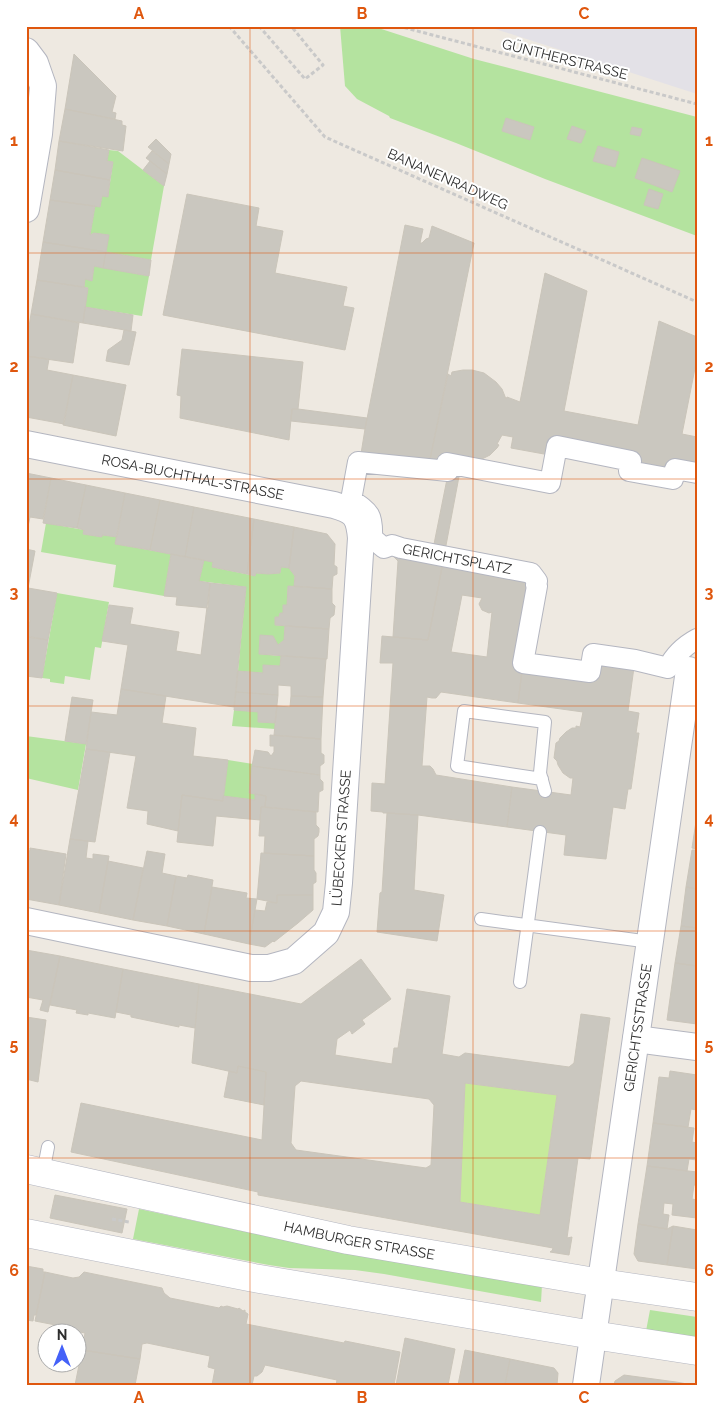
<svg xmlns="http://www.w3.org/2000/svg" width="723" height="1411" font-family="Raleway,sans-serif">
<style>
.industrial{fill:#e3e1e7}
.green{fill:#b4e39f}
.pitch{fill:#c6ea9b}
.building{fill:#cac7bf;stroke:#cac5ba;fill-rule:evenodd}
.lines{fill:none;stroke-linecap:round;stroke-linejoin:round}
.service-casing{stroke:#b4b6c0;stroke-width:14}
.pedestrian-casing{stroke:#b4b6c0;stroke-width:22}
.minor-casing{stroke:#b4b6c0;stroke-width:28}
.secondary-casing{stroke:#b4b6c0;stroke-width:29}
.path{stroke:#c9c9c9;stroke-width:3;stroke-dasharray:4 2.5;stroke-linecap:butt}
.service{stroke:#fff;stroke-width:12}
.pedestrian{stroke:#fff;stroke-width:20}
.minor{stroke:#fff;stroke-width:26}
.secondary{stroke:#fff;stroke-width:28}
.grid{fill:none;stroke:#df570e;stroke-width:1;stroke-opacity:0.55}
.labels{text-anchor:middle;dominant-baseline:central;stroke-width:4;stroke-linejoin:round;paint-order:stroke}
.street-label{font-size:14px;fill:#2e2e2e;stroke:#fff}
.neatline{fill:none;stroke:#df570e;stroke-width:2}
.grid-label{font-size:16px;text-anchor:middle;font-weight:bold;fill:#df570e}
</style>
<rect width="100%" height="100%" fill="#eee9e1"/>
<path class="industrial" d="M486,26H697V94Z"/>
<path class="green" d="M340,26H372L474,59L697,117V236L545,179L456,143L390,118L389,116L357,99L345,86Z
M109,150L118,151L164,186L151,260L106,252L108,235L94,233L90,235L95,206L100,207L102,196H108L113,162L107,161Z
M94,266L149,276L142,316L85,307L88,288L84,287L85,279L92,280Z
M46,523L84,530L83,534L102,537V535L117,537L116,544L171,554L164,596L113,587L116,565L41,552Z
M204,560L213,562L212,567L255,576L256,573L268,574L280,573L281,567L289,568L295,576L294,586H288L287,605H283V613H280L279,617L275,618V625L285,626L284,640L278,645L260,636L259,654L281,656L280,666L263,665V673L238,671L246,587L199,581Z
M57,593L109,602L101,648L95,647L90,680L65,676L64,684L50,682V679L42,678Z
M234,710L258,712V722L275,723V729L232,726Z
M26,736L86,744L78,790L26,778Z
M228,760L253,764L249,793L255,794V800L223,796Z
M139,1209L326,1249L542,1285L541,1302L384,1274L355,1270L289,1268L269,1265L133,1239Z
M650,1310L697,1317V1341L646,1331Z"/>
<path class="pitch" d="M465,1083L557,1095L540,1215L460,1202Z"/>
<path class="building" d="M74,54L116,96L112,112L116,113L115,119L65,109Z
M65,109L122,121V125L126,126L123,151L59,141Z
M506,118L534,127L530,140L502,131Z
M572,126L586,131L581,143L567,139Z
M632,127L642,129L640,136L630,134Z
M156,139L171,154L169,164L148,147Z
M59,141L109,150L107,161L113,162L110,180L55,170Z
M598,146L619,152L615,167L593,161Z
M152,151L169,164L167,174L146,158Z
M642,158L680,171L672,192L635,178Z
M150,161L167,174L164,186L143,170Z
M55,170L110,180L108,197L102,196L100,207L50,200Z
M649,189L663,194L658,209L644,205Z
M187,194L259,208L256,226L283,231L275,273L347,287L343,306L354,308L345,350L163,315Z
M50,200L95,206L90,235L94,233L109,235L106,252L43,242Z
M405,225L423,229L420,243H422L426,239L429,238L432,226L474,243L428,469L360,460L365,429Z
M43,242L106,252L103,268L94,266L92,281L85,279L84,287L37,280Z
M106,252L151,260L149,276L103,268Z
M545,273L587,291L564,411L638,425L659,321L697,337V358L682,434L697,437V473L673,479L631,461L555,456L511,448L513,437L502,435L497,444L499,445L497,448L490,455L484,458L479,460L478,458L428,469L448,374L451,376L452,372L463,370H472L484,373L496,382L502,389L506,399L507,397L520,402Z
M37,280L88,288L83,323L31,314Z
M85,307L133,315L131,331L83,323Z
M31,314L79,323L73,363L26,356V345Z
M124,330L136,332L129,365L106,361L108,350L122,340Z
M182,349L303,362L298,409H292L289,440L180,418L181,396L177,395Z
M26,356L49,359L47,370L73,375L64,424L26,417Z
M73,375L126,385L116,436L63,425Z
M292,409H298L367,418L365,429L291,421Z
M450,464L461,466L444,556L432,554Z
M26,473L51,478L43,519L30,517L26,536Z
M51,478L86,485L77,528L43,523Z
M86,485L125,493L117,537L102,535V537L83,534L84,530L77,528Z
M125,493L160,500L150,550L115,544Z
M160,500L194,507L185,557L150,550Z
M194,507L254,519L247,574L212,567L213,562L185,557Z
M254,519L294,527L289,568L281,567L280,573L268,574L256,573L255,576L247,574Z
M294,527L327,534L335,544L334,565L337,567V574L333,576L332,589L294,586L295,576L289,568Z
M26,549L35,551L28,588H26Z
M171,554L204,560L199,581L210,583L208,608L176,605L177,597L164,596Z
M393,554L444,557L428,640L393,637L398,561L394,557Z
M444,557L536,585L523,663L518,703L441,692L436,698H432L427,697L422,766H430L433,769L436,775L512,787L507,827L418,815L387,813H383V812L371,811L372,783L385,784L393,663H380L382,636L428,640ZM462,595L482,598L479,604L482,610L489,613L492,612L487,657L451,652Z
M210,583L246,587L234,707L121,689L128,645L102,641L109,605L133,608L130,624L179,632L176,651L201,655Z
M288,586L332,589V603L335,606L334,615L330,618L329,629L275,625V617H279L280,613H283V605H287Z
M28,588L57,593L48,640L27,637L30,620L26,619V601Z
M285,626L329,629L327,659L259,654L260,635L273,636L278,645L284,640Z
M26,636L48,640L42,678L26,676Z
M593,654L635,660L628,711L639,713L636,733H639L631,789H628L625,809L613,807L606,859L564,855L566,835L507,827L512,787L571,795L573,778H570L563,773L558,765L557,761L554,758L556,743L559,741L560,738L566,732L572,728H576V726L580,727L583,712L518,703L523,663L590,672Z
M281,656L326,659L323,697L291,696V686L278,685V695L236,692L238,671L263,673V665L280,666Z
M121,689L166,696L162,723L196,728L193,756L228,760L223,801L182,795L178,831L147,824L148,811L127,808L136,756L86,749L91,712L117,715Z
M236,692L278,695L275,723L258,722V712L234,710Z
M291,696L323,697L321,739L274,735L277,706L290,707Z
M72,697L93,700L86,744L65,741Z
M270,735L321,739V753L324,755V763L320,766V775L252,766L255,750L268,752L271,756L274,752V746H270Z
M86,749L110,752L95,842L70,839Z
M252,766L320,775V779L323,782V790L319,792L318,812L265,807L266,796L249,793Z
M255,794L266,796L265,807H261L260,820L216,816L213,846L177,842L182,795L223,801V796L255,800Z
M261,807L316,812V825L319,828V832L318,836L314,839V856L264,853L265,836H259Z
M387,813L418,815L414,890L444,895L437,941L377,932L380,893L382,892Z
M697,815V849L692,848Z
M70,839L88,841L86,858L93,859V854L109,856L99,913L59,905Z
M30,848L66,854L59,905L26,899V850L30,851Z
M692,850H697V889L686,887Z
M147,851L165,854L162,873L176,876L167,926L133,920Z
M261,853L314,856V870L316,873V882L313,884V895H277V903L257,899Z
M108,861L143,868L133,920L99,913Z
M188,875L213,880L204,934L167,926L176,876L187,878Z
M212,887L247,893L246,898L257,899L249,944L204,934Z
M686,887L697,889V928L681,926Z
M277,895H313V910L298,923L274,942L273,941L265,947L249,944L255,910L265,911L267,902L277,903Z
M681,926L697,928V966L675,963Z
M26,950L60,956L48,1012L40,1010L43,1000L26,997Z
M60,956L123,969L115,1018L88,1013V1015L76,1013L77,1010L50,1005Z
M361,959L391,999L362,1020L365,1024L352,1034L350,1030L337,1039L335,1055L392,1064L394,1048H398L407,989L450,996L442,1054L459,1057L465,1053L569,1067L574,1063L581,1014L610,1018L590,1159L578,1158L567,1238L572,1237L569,1255L550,1252L551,1251H552L553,1248L258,1195V1192L71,1152L81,1103L262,1140L266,1072L238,1066L237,1073L192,1063L199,984L301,1004ZM301,1081L429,1099L434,1105L431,1165L426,1168L296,1150L291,1143L295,1086ZM465,1083L557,1095L540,1215L460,1202Z
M675,963L697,966V1024L667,1020Z
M123,969L199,984L195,1028L179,1025V1027L131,1017V1015L116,1012Z
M26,1017L46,1020L38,1082L26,1079Z
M238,1066L266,1072L264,1105L224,1097L229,1071L237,1073Z
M670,1071L697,1075V1110L691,1109L688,1127L653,1123L659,1077L669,1078Z
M653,1123L694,1128L692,1142L697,1143V1160L689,1159L687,1171L647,1166Z
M647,1166L697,1172V1185H694L692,1199L697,1200V1218L672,1215L673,1204L664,1203L663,1214L669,1215L667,1229L638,1224Z
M55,1195L127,1209L122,1233L50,1218Z
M638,1224L667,1229L673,1226L667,1265L638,1261L634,1254Z
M673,1226L697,1230V1269L667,1265Z
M26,1266L43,1269V1272H45L36,1315H34L33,1321L26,1320Z
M45,1272L73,1278L79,1277L84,1272L162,1288L164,1293L170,1298L219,1308L221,1306L223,1307L227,1306L238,1309L239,1308L243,1311L245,1310V1312L248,1314L246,1324L344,1343L345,1341L400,1352L394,1385H336L337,1380L265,1365L262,1372L257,1376H254L252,1385H212L215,1369L208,1367L210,1356L147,1343L142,1344L140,1359L82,1350L85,1333L80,1332L76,1329L35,1321Z
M405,1338L455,1349L448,1385H396Z
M82,1350L140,1359L135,1385H75Z
M465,1350L510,1359L505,1385H458Z
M510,1359L554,1368L558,1373L557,1385H505Z
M624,1375L676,1382L693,1385H614L615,1381Z"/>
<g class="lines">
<defs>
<path id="service" d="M542,779L457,766L464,711L545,722L540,773L545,791
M481,919L650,942
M520,982L540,832
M43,1173L48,1147"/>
<g id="pedestrian">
<path id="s1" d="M697,473L675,469L673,479L629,471L631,461L557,446L550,483L447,463L445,469H448V471L358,462L351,500C370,512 373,515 372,538L384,548L392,545L401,548L531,573L537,581L536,585L537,586L523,663L590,672L593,654L635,660L668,668C675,654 684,646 697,639"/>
</g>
<g id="minor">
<path d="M26,51L35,63L43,86L39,134L26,209"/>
<path id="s2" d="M26,444L334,505C355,511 359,516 361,538L339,883L336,912L326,933L294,961L269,968H251L26,921"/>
<path d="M636,1039L697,1047"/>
<path id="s3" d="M586,1385L689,670"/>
</g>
<g id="secondary">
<path id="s4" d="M26,1169L348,1240L601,1283L697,1297"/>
<path d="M26,1233L254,1278L593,1335L697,1351"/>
</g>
</defs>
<use href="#service" class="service-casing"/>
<use href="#pedestrian" class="pedestrian-casing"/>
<use href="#minor" class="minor-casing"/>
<use href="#secondary" class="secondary-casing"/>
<path class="path" d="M229,26L325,137L697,302
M259,26L305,79L323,65L291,26
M398,26L697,104
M112,1219L129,1222"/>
<use href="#service" class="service"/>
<use href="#pedestrian" class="pedestrian"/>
<use href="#minor" class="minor"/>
<use href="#secondary" class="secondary"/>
</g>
<path class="grid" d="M250,26V1385M473,26V1385M26,253H697M26,479H697M26,706H697M26,931H697M26,1158H697"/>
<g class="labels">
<g class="street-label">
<text transform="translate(565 59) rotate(14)">GÜNTHERSTRASSE</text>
<text transform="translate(448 179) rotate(24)">BANANENRADWEG</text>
<text stroke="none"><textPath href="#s2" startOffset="170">ROSA-BUCHTHAL-STRASSE</textPath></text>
<text stroke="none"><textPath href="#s1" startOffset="584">GERICHTSPLATZ</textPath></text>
<text transform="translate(341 838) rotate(-86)">LÜBECKER STRASSE</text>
<text stroke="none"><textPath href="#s3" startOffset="361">GERICHTSSTRASSE</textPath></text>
<text stroke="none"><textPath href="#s4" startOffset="341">HAMBURGER STRASSE</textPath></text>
</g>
</g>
<rect width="723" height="1411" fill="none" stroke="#ffffff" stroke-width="55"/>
<g transform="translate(62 1348)"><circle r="24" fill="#ffffff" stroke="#ababab"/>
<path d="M0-4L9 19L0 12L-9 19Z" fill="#4461f8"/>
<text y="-8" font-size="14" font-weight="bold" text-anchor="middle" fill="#2e2e2e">N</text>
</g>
<rect x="28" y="28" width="668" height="1356" class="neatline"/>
<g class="grid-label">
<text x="139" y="19">A</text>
<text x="362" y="19">B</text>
<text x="584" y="19">C</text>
<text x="14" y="146">1</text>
<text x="709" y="146">1</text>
<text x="14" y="372">2</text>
<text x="709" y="372">2</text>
<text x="14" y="598">3</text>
<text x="709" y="598">3</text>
<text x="14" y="824">4</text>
<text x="709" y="824">4</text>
<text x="14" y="1050">5</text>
<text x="709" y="1050">5</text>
<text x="14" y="1276">6</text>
<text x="709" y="1276">6</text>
<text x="139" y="1403">A</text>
<text x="362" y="1403">B</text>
<text x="584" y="1403">C</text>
</g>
</svg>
